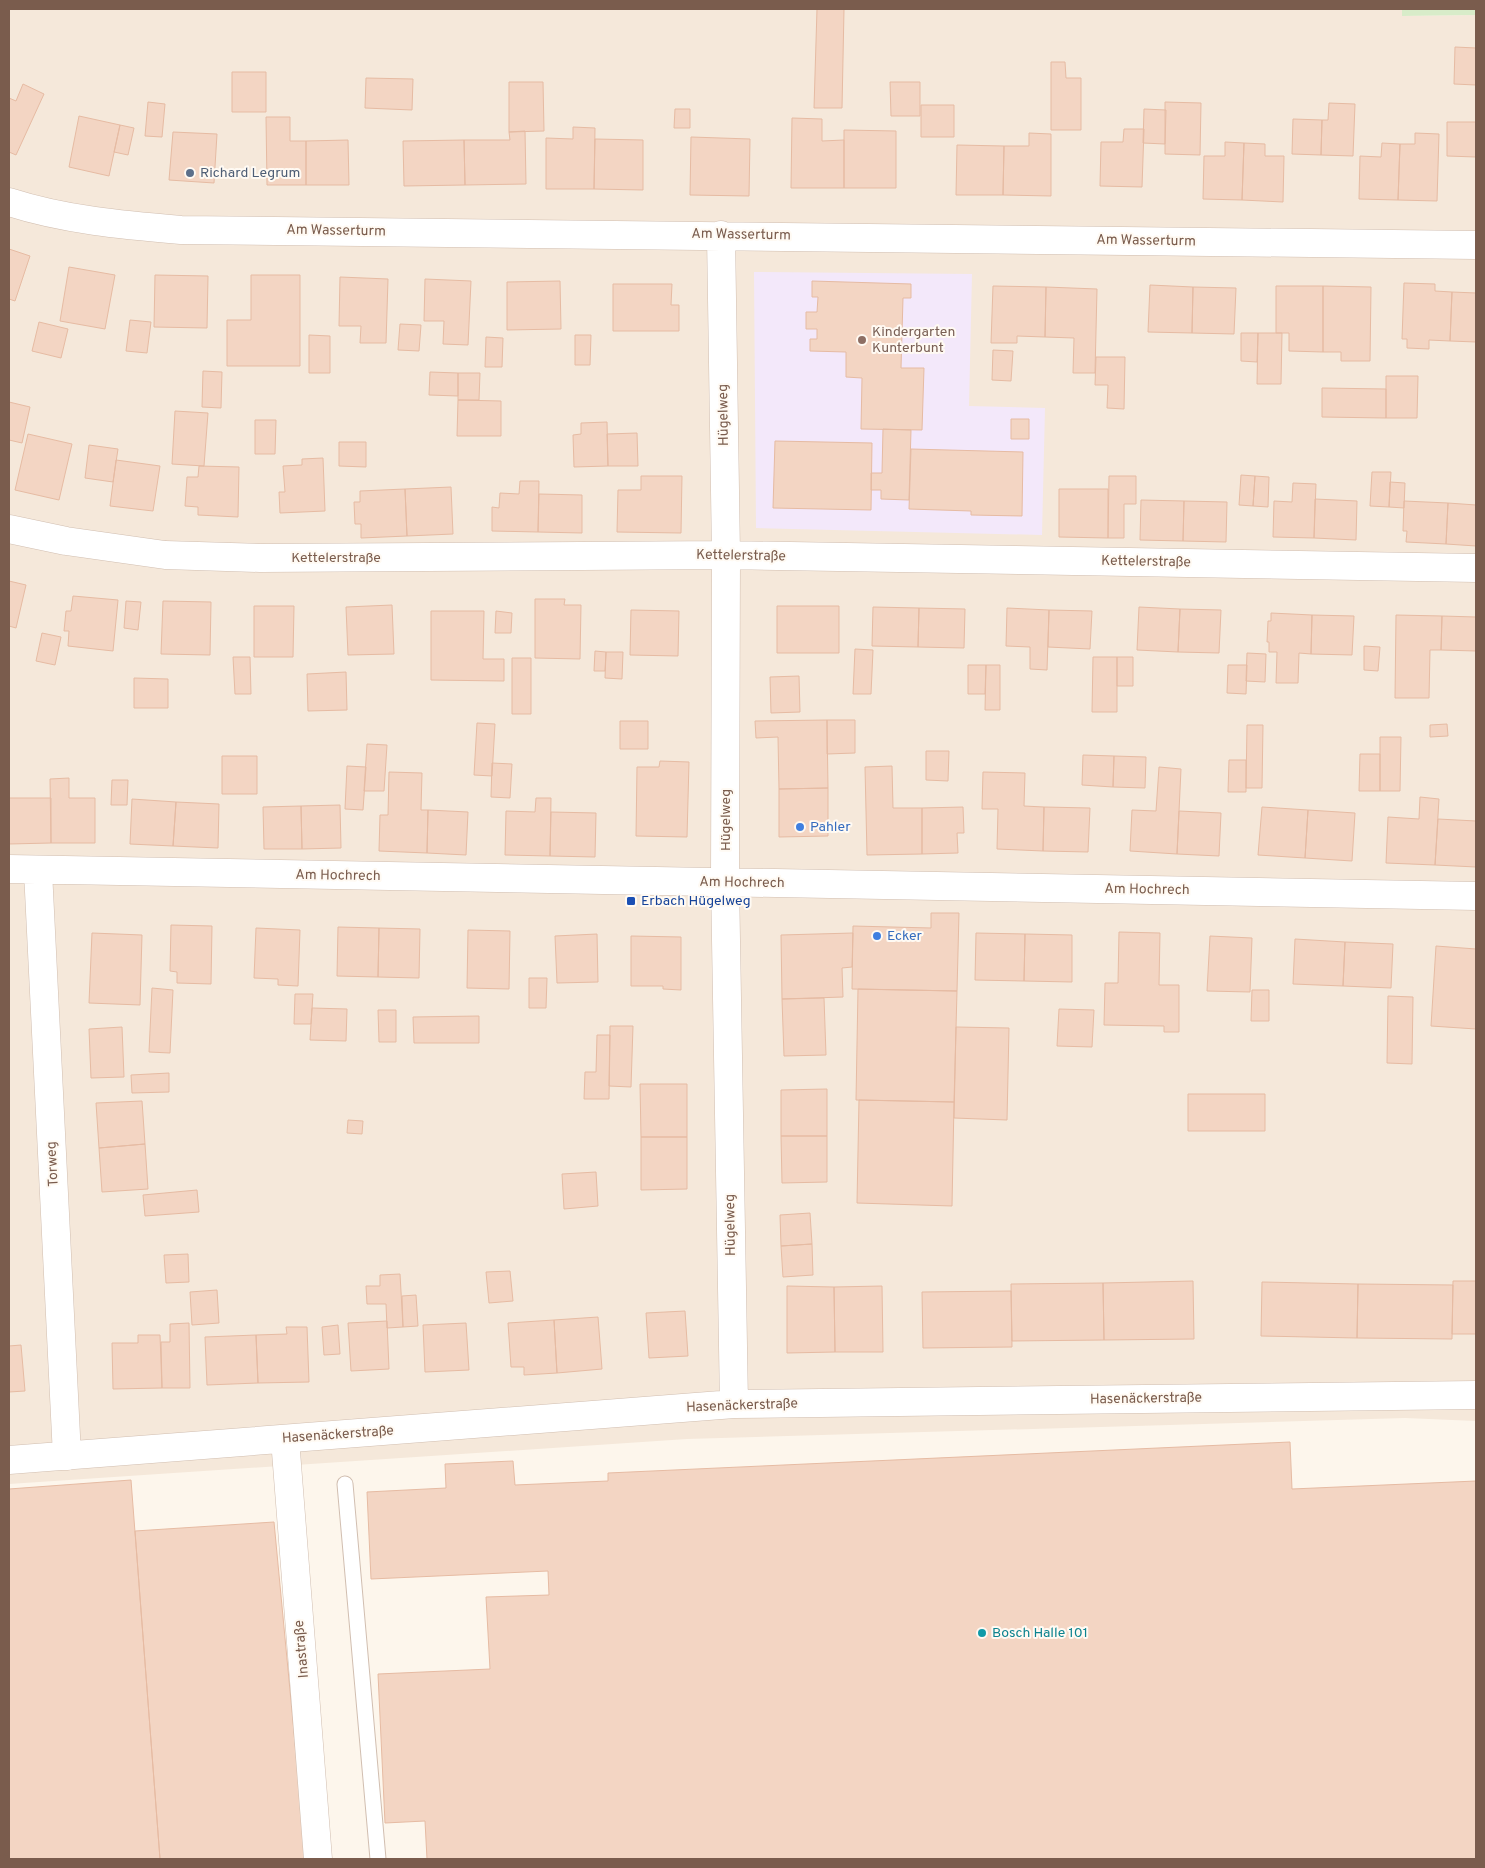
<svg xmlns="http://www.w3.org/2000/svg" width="1485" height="1868" font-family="Overpass,sans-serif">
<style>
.residential{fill:#f5e8da}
.education{fill:#f3e8fa}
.green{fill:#d8ecc9}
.building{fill:#f3d5c3;stroke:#e6bba3}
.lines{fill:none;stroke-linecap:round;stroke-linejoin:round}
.service-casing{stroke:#d1beb0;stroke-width:17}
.minor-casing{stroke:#d1beb0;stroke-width:29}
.service{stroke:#fff;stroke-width:15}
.minor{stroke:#fff;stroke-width:28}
.service-dot{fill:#5c6f8a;stroke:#fffaf3;stroke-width:2}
.education-dot{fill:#8d6e63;stroke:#fffaf3;stroke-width:2}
.shop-dot{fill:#3f7fe0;stroke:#fffaf3;stroke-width:2}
.transit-dot{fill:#1a4fb4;stroke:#fffaf3;stroke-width:2}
.culture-dot{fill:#0f9aa8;stroke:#fffaf3;stroke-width:2}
.labels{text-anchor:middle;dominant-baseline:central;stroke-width:4;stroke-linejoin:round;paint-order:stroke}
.service-label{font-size:14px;fill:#4e5e75;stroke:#fffaf3;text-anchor:start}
.street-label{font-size:14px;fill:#7a5c4d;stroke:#fffaf3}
.education-label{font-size:14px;fill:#785e54;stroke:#fffaf3;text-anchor:start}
.shop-label{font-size:14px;fill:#366cbe;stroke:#fffaf3;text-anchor:start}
.transit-label{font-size:14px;fill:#164399;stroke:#fffaf3;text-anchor:start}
.culture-label{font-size:14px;fill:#0d838f;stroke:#fffaf3;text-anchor:start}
</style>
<rect width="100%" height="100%" fill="#fdf6ec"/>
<path class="residential" d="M9,9H1402L1403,16L1476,15V1421L1405,1418L687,1439L9,1484Z"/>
<path class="education" d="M754,272L972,274L969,406L1045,408L1042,535L756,528Z"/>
<path class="green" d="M1402,9H1476V15L1402,16Z"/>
<path class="building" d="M817,9H844L842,108H814Z
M1455,47L1476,48V85L1454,84Z
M1051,62H1065L1066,78H1081V130H1051Z
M232,72H266V112H232Z
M366,78L413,79L412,110L365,108Z
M509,82H543L544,131L509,132Z
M890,82H920V116H891Z
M23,84L44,94L16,155L9,152V98L16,101Z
M148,102L165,104L162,137L145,136Z
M1165,102L1201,103L1200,155L1165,154Z
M1329,103L1355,104L1353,156L1321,155L1322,120H1328Z
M921,105H954V137H921Z
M675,109H690V128H674Z
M1144,109L1166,110L1165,144L1143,143Z
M79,116L120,125L109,176L69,167Z
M266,117H290V141H306V185H267Z
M792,118L822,119V141L844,140V188H791Z
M1293,119L1322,120L1321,155L1292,154Z
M1447,122H1476V157L1447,156Z
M120,125L134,128L128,155L114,152Z
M573,127L595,128L594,189H546V138L573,139Z
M1124,129H1144L1142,187L1100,186L1101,142H1123Z
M844,130L896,131V188H844Z
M525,131L526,184L465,185L464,140H510L509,132Z
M173,132L217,134L214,183L169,180Z
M1029,133L1051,134V196L1003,195L1004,146H1029Z
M1415,133L1439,134L1437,201L1398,200L1400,144H1415Z
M691,137L750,139L749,196L690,195Z
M595,139L643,140V190L594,189Z
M348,140L349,185H306V141Z
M464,140L465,185L404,186L403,141Z
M1225,142L1244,143L1242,200L1203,199L1204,156H1225Z
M1244,143L1265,144V156H1284L1283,202L1242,200Z
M1382,143L1400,144L1398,200L1359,199L1360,156L1381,157Z
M957,145L1004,146L1003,195H956Z
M9,249L30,256L15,301L9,299Z
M69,267L115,275L105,329L60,321Z
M155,275L208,276L207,328L154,327Z
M251,275H300V366H227V320H251Z
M340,277L388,279L386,343H360L361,326H339Z
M425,279L471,281L468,345L443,344L444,321H424Z
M560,281L561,329L507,330V282Z
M812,281L911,284V298H903L901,368H924L922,430L861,429L862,378L846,377V352L810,351V339H817V329H806V312H817L818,297H812Z
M1404,283L1435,284V291L1452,292L1450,341L1429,340V349L1407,348V339H1402Z
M613,284H672L671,305H679V331H613Z
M1150,285L1193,287L1192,333L1148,332Z
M993,286L1046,287L1045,337L1017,336V343H991Z
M1276,286H1323V352L1289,351V333H1276Z
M1323,286L1371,287L1370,361H1341V352H1323Z
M1046,287L1097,289L1095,373H1073L1074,338L1045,337Z
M1193,287L1236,288L1234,334L1192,333Z
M1452,292L1476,293V342L1450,341Z
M130,320L151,322L147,353L126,351Z
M39,322L68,329L61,358L32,351Z
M400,324L421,325L419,351L398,350Z
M1241,333H1258L1257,362L1241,361Z
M1258,333H1282L1281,384H1257Z
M309,335L330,336V373H309Z
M575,335H591L590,365H575Z
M486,337L503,338L502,367H485Z
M993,350L1013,351L1011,381L992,380Z
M1096,357H1125L1124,409L1107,408L1108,385H1095Z
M203,371L222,372L221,408L202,407Z
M430,372L458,373V396L429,395Z
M458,373H480L479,400H458Z
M1386,376H1418L1417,418H1386Z
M1322,388L1386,389V418L1322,417Z
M458,400L501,401V436H457Z
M9,402L30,407L22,443L9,440Z
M175,411L208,413L204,466L172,464Z
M1011,419H1029V439H1011Z
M255,420H276L275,454H255Z
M607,422L608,466L574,467L573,435L581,434V423Z
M883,429L911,430L909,500L881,499V490H871V473H882Z
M637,433L638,466H608L607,434Z
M28,434L72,444L59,500L15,490Z
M775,441L872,443L871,510L773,508Z
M339,442H366V467L339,466Z
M89,445L118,449L113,482L85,478Z
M911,449L1023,452L1022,516L971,515V511L909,509Z
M323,458L325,511L280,513L279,492H285L283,466L302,465V459Z
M116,460L160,466L153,511L110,506Z
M199,466L239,467L238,517L198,515V507L185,506L187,477H198Z
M1372,472H1391L1389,507L1370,506Z
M1241,475L1255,476L1253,506L1239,505Z
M641,476H682L681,533L617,532L618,490H641Z
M1109,476H1136V504H1124V538H1108Z
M1255,476L1269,477L1268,507L1253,506Z
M520,481H539L538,532L492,531V507L499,508L500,493L519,494Z
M1390,482L1405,483L1404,508L1389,507Z
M1293,483L1316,484L1314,538L1273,537L1274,501L1292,502Z
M451,487L453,534L407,536L405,489Z
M405,489L407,536L361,538V524H355L354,502H360V491Z
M1059,489H1108V538L1059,537Z
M539,494L582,495V533L538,532Z
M1315,499L1357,501L1356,540L1314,538Z
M1141,500L1184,501L1183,541L1140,540Z
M1184,501L1227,502L1226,542L1183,541Z
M1404,501L1448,503L1446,544L1406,542L1407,531H1403Z
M1448,503L1476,505V546L1446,544Z
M9,581L26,585L16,628L9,626Z
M73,596L118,600L113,651L68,646L69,631H64L66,611H71Z
M535,599H565L564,605H581L580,659L535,658Z
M126,601L141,602L138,630L124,628Z
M163,601L211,602L210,655L161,654Z
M392,605L394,654L348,655L346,607Z
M254,606H294L293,657H254Z
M777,606H839V653H777Z
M873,607L919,608L918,647L872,646Z
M1139,607L1180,609L1178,652L1137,650Z
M919,608L965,609L964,648L918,647Z
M1007,608L1049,610L1047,670L1030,669V647L1006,646Z
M1180,609L1221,610L1219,653L1178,652Z
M631,610L679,611L678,656L630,655Z
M1049,610L1092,611L1090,649L1048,647Z
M431,611H484L483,659H504V681L431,680Z
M496,611L512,613L511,633H495Z
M1271,613L1312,615L1311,654L1299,653L1298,683H1276L1277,652H1269V642H1267L1268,621H1271Z
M1312,615L1354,616L1352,655L1311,654Z
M1396,615L1442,616L1441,650H1430L1429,698H1395Z
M1442,616L1476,617V651L1441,650Z
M42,633L61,637L55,665L36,661Z
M1364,646L1380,647L1378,671L1364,670Z
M855,649L873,650L871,694H853Z
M595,651L606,652L605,671H594Z
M606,652H623L622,679L605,678Z
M1247,653L1266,654L1265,682L1246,681Z
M233,657H250L251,694H235Z
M1093,657H1117V712H1092Z
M1117,657H1133V686H1117Z
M512,658H531V714H512Z
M968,665H986L985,694H968Z
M986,665H1000V710H985Z
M1228,665H1247L1246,694L1227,693Z
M346,672L347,710L308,711L307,674Z
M799,676L800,712L771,713L770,677Z
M134,678L168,679V708H134Z
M827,720L828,788L779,789L778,737L756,738L755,721Z
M827,720H855V753L827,754Z
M620,721H648V749H620Z
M477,723L495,724L492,776L474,775Z
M1447,724L1448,736L1430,737V725Z
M1247,725H1263L1262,788H1246Z
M1380,737H1401L1400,791H1380Z
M367,744L387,745L384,791H364Z
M926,751H949L948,781L926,780Z
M1360,754H1380V791H1359Z
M1083,755L1114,756L1113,787L1082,785Z
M222,756H257V794H222Z
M1114,756L1146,757L1145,788L1113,787Z
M1229,760H1246V792H1228Z
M660,761L689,762L687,837L636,836L637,767H659Z
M492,763L512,764L510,798L491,797Z
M347,766L366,767L363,810L345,809Z
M892,766L893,808H922V854L867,855L865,767Z
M1159,767L1181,769L1177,854L1130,851L1132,810L1156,811Z
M389,772L422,773L421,810H428L427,853L379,851L380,815H388Z
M983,772L1025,773L1024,806L1044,807L1043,851L997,849L998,809H982Z
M69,778V798H95V843H51L50,779Z
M112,780H128L127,805H111Z
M828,788V836L779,837V789Z
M1420,797L1439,799L1435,865L1386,863L1388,817L1419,819Z
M9,798H51V843L9,844Z
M536,798H551L550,856L505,855L506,811L535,812Z
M132,799L176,802L173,846L130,844Z
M176,802L219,804L218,848L173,846Z
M340,805L341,848L302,849L301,806Z
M301,806L302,849H264L263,807Z
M963,807L964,833H957L958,853L922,854V808Z
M1044,807L1090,808L1088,852L1043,851Z
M1262,807L1308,810L1305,858L1258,855Z
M428,810L468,812L466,855L427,853Z
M1308,810L1355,813L1352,861L1305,858Z
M1179,811L1221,813L1219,856L1177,854Z
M551,812L596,813L595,857L550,856Z
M1438,819L1476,821V867L1435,865Z
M931,913H959L957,991L852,989L853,926L931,928Z
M171,925L212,926L211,984L177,983V972L170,971Z
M338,927L379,928L378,977L337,976Z
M256,928L300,930L298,986L278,985V979L254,978Z
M379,928L420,929L419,978L378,977Z
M468,930L510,931L509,989L467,988Z
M1119,932L1160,933L1159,985H1179V1032H1164V1026L1104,1025L1105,983H1118Z
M92,933L142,935L140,1005L89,1003Z
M853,933L852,967L842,968L843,997L782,999L781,935Z
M976,933L1025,934L1024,981L975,980Z
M597,934L598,982L557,983L555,936Z
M1025,934L1072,935V982L1024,981Z
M631,936L681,937V990L663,989V986H631Z
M1210,936L1252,938L1250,992L1207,991Z
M1295,939L1345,942L1343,986L1293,984Z
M1345,942L1393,944L1391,988L1343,986Z
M1436,946L1476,949V1029L1431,1026Z
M529,978H547L546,1008H529Z
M152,988L173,990L170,1053L149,1052Z
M858,989L957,991L954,1102L856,1100Z
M1252,990H1269V1021H1251Z
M295,994H313L311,1024H294Z
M1388,996L1413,997L1412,1064L1387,1063Z
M824,998L826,1055L784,1056L782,999Z
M312,1008L347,1009L346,1041L310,1040Z
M1059,1009L1094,1010L1092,1047L1057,1046Z
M378,1010H396V1042H379Z
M479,1016V1043H414L413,1017Z
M610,1026H633L631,1087L609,1086Z
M122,1027L124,1077L91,1078L89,1029Z
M956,1027L1009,1028L1007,1120L954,1118Z
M597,1035H610L609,1099H584L585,1072H596Z
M169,1073V1092L132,1093L131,1075Z
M640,1084H687V1137H641Z
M827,1089V1136H781V1090Z
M1188,1094H1265V1131H1188Z
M859,1100L954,1102L952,1206L857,1203Z
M142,1101L145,1144L99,1148L96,1103Z
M348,1120L363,1121L362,1134L347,1133Z
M781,1136H827V1182L782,1183Z
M641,1137H687V1189L641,1190Z
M145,1144L148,1189L102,1192L99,1148Z
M596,1172L598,1206L564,1209L562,1174Z
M197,1190L199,1212L145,1216L143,1195Z
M810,1213L812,1244L781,1246L780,1215Z
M812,1244L813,1275L783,1277L781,1246Z
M188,1254L189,1282L166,1283L164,1255Z
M510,1271L513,1301L489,1303L486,1272Z
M400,1274L403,1327L387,1328L386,1304H367L366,1286H380V1275Z
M1193,1281L1194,1339L1104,1340L1103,1283Z
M1453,1281H1476V1334H1452Z
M1262,1282L1358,1284L1357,1338L1261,1336Z
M1103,1283L1104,1340L1012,1341L1011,1284Z
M1358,1284L1453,1285L1452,1339L1357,1338Z
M787,1286L834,1287L835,1352L787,1353Z
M882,1286L883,1352H835L834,1287Z
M217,1290L219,1323L192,1325L190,1292Z
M1011,1291L1012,1347L923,1348L922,1292Z
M416,1295L418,1326L403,1327L402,1296Z
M685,1311L688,1356L649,1358L646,1313Z
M598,1317L602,1369L557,1373L554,1320Z
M554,1320L557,1373L524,1375V1367H511L508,1323Z
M387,1321L389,1369L351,1371L348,1323Z
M189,1323L190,1388H162L161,1342H170V1324Z
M466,1323L469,1370L425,1372L423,1325Z
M338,1325L340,1354L324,1355L322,1327Z
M286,1327H307L309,1382L258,1383L256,1335L287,1334Z
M138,1335H160L162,1388L113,1389L112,1343H138Z
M256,1335L258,1383L207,1385L205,1337Z
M21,1345L25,1391L9,1392V1346Z
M1290,1442L1292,1489L1476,1481V1859H427L425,1821L385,1823L378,1674L490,1669L486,1597L549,1595L548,1571L371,1579L367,1492L446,1488L445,1464L513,1461L515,1485L608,1481V1473Z
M131,1480L160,1859H9V1489Z
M274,1522L306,1859H160L135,1531Z"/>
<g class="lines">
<defs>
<path id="service" d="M345,1484L378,1859"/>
<path id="minor" d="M9,202C65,220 123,225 181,230L1476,245
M721,235L726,555L725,882L734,1404
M9,529L66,541L165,555L260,558L726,555L1476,568
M9,869L1476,896
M38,871L67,1456
M285,1439L318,1859
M9,1460L734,1404L1476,1395"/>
</defs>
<use href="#service" class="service-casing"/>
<use href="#minor" class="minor-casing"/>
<use href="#service" class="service"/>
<use href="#minor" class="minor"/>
</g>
<circle class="service-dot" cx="190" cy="173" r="5"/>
<circle class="education-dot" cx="862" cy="340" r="5"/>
<g class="shop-dot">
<circle cx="800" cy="827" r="5"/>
<circle cx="877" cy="936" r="5"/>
</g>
<rect class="transit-dot" x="626" y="896" width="10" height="10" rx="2.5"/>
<circle class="culture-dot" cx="982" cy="1633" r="5"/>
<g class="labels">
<g class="service-label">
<text x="200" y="173">Richard Legrum</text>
</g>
<g class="street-label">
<text transform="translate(336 231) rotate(1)">Am Wasserturm</text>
<text transform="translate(741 235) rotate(1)">Am Wasserturm</text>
<text transform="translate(1146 241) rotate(1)">Am Wasserturm</text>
<text transform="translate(724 415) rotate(-91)">Hügelweg</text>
<text transform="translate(741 556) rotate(1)">Kettelerstraße</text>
<text x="336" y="558">Kettelerstraße</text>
<text transform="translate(1146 562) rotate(1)">Kettelerstraße</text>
<text transform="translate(726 820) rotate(-90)">Hügelweg</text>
<text transform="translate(338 876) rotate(1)">Am Hochrech</text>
<text transform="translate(742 883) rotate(1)">Am Hochrech</text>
<text transform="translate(1147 890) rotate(1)">Am Hochrech</text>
<text transform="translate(53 1164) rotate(-93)">Torweg</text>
<text transform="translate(731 1225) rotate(-91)">Hügelweg</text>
<text transform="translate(1146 1399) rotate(-1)">Hasenäckerstraße</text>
<text transform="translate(742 1406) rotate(-2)">Hasenäckerstraße</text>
<text transform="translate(338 1435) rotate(-4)">Hasenäckerstraße</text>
<text transform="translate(302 1649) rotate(-95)">Inastraße</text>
</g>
<g class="education-label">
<text x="872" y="332">Kindergarten<tspan x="872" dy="16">Kunterbunt</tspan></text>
</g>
<g class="shop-label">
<text x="810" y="827">Pahler</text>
<text x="887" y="936">Ecker</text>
</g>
<g class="transit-label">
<text x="641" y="901">Erbach Hügelweg</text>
</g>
<g class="culture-label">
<text x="992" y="1633">Bosch Halle 101</text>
</g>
</g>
<rect width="1485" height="1868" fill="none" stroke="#7a5c4d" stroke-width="20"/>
</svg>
